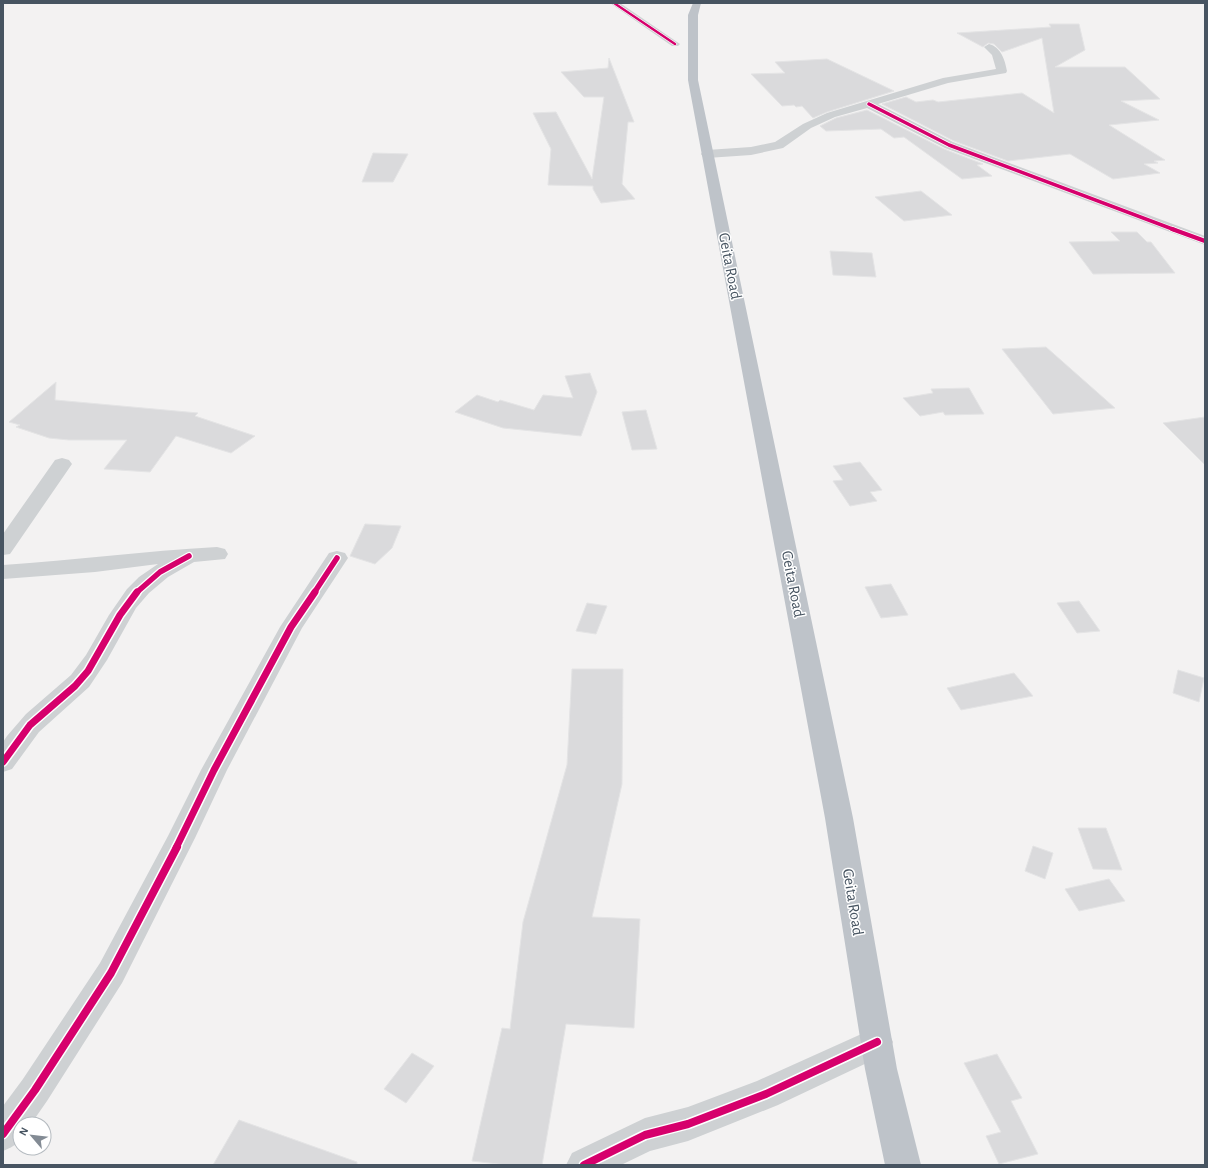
<svg xmlns="http://www.w3.org/2000/svg" width="1208" height="1168" font-family="'Alegreya Sans',sans-serif">
<style>
.building{fill:#dadadc;stroke:#e4e4e5}
.lines{fill:none;stroke-linecap:round;stroke-linejoin:round}
.minor{fill:#ced1d3;fill-rule:evenodd}
.highway{fill:#bec3c9;fill-rule:evenodd}
.cycleway-far5-casing{stroke:#fff;stroke-width:3.5}
.cycleway-far4-casing{stroke:#fff;stroke-width:5}
.cycleway-far3-casing{stroke:#fff;stroke-width:6}
.cycleway-far2-casing{stroke:#fff;stroke-width:8}
.cycleway-far1-casing{stroke:#fff;stroke-width:10}
.cycleway-casing{stroke:#fff;stroke-width:11}
.cycleway-far5{stroke:#d6006c;stroke-width:2.5}
.cycleway-far4{stroke:#d6006c;stroke-width:3.5}
.cycleway-far3{stroke:#d6006c;stroke-width:4.5}
.cycleway-far2{stroke:#d6006c;stroke-width:5.5}
.cycleway-far1{stroke:#d6006c;stroke-width:7}
.cycleway{stroke:#d6006c;stroke-width:8}
.labels{text-anchor:middle;dominant-baseline:central;stroke-width:3;stroke-linejoin:round;paint-order:stroke}
.street-label{font-size:16px;fill:#475461;stroke:#fff}
</style>
<rect width="100%" height="100%" fill="#f3f2f2"/>
<path class="building" d="M1049,24H1079L1085,50L1055,67H1125L1160,99L1121,101L1159,120L1109,125L1165,160L1154,161L1158,163L1144,164L1160,173L1113,179L1070,154L1008,161L954,141L882,104L906,97L916,102L933,100L938,102L1022,93L1054,113L1042,38L1002,52L994,44L988,43L983,47L957,33L1051,27Z
M609,58L634,122H628L622,184L635,199L601,203L593,189V186L548,185L551,149L533,113L556,112L592,179L604,97H584L561,72L608,68Z
M827,59L894,91L827,112L813,118L802,106L796,107L794,105L782,106L751,74L785,73L775,62Z
M867,110L944,149L983,164L977,165L992,176L962,179L904,137L894,138L881,129L826,131L820,126L836,118Z
M373,153L408,154L393,182H362Z
M921,191L952,215L904,221L875,197Z
M1111,232H1137L1147,242H1151L1175,273L1093,274L1069,242L1120,241Z
M830,251L872,253L876,277L833,275Z
M1046,347L1115,408L1053,414L1002,349Z
M590,373L597,392L581,436L503,428L455,412L477,395L498,402L500,400L534,410L543,395L573,398L565,376Z
M56,382L55,400L198,413L195,416L255,436L231,453L176,436L150,472L104,469L127,440H69L49,438L16,427L20,425L9,422Z
M969,388L984,414L945,415L943,412L920,416L903,398L933,393L931,389Z
M646,410L657,449L632,450L622,412Z
M1205,417V465L1163,423Z
M860,462L882,490L870,492L877,501L850,506L833,481L843,480L833,466Z
M365,524L401,526L392,548L375,564L350,556Z
M891,584L908,615L881,618L865,587Z
M1079,601L1100,631L1077,633L1057,603Z
M587,603L607,606L596,634L576,631Z
M572,669H623L622,784L592,917L640,919L634,1028L566,1024L542,1165H507L472,1161L502,1028L510,1029L523,922L567,765Z
M1178,670L1204,678L1199,702L1173,693Z
M1014,673L1033,696L961,710L947,688Z
M1078,828H1106L1122,870L1093,869Z
M1033,846L1053,853L1045,879L1025,871Z
M1109,879L1125,901L1079,911L1065,889Z
M412,1053L434,1066L406,1103L384,1089Z
M997,1054L1022,1098L1011,1101L1038,1154L999,1164L986,1136L1001,1132L964,1063Z
M239,1120L357,1162V1165H213Z"/>
<g class="lines">
<path class="minor" d="M610,3H620L680,44L678,46H672Z
M989,44C1001,47 1005,60 1007,71L1006,73L948,83L878,104L953,142L1205,236V245L945,148L867,108L835,117L811,128L783,148L751,155L707,158L703,157L701,154L703,151L707,150L751,147L775,142L803,124L827,113L943,78L996,69L992,55L984,47Z
M62,458L69,460L72,464L10,554L3,555V534L55,460Z
M217,547L225,549L228,554L225,559L194,562L168,577L149,593L136,608L107,660L89,687L39,732L12,769L3,772V742L7,736L26,714L71,675L86,655L109,615L127,589L139,577L158,564L95,572L3,579V565C74,560 145,551 217,547Z
M337,551L345,553L348,558L302,628L227,770L195,838L122,983L47,1101L31,1124H20C20,1142 20,1144 3,1151V1106L23,1079L100,963L168,836L201,770L280,627L329,553Z
M877,1027L888,1031L893,1042L888,1053L778,1105L688,1141L650,1151L621,1165H566L572,1153L645,1118L688,1107L757,1081Z"/>
<path class="highway" d="M693,3H701L698,15V80L853,818L897,1069L921,1165H885L865,1069L825,818L688,80V15Z"/>
<defs>
<path id="cycleway-far5" d="M614,3L675,44"/>
<path id="cycleway-far4" d="M869,104L949,145L1175,230"/>
<path id="cycleway-far3" d="M1172,229L1205,241"/>
<path id="cycleway-far2" d="M136,593L160,572L189,556
M314,593L337,558"/>
<path id="cycleway-far1" d="M3,762L30,725L75,686L88,671L120,615L137,592
M176,848L214,770L291,627L315,592"/>
<path id="cycleway" d="M3,1134L35,1090L111,973L177,847
M584,1165L645,1135L688,1124L766,1094L877,1042"/>
</defs>
<use href="#cycleway-far5" class="cycleway-far5-casing"/>
<use href="#cycleway-far4" class="cycleway-far4-casing"/>
<use href="#cycleway-far3" class="cycleway-far3-casing"/>
<use href="#cycleway-far2" class="cycleway-far2-casing"/>
<use href="#cycleway-far1" class="cycleway-far1-casing"/>
<use href="#cycleway" class="cycleway-casing"/>
<use href="#cycleway-far5" class="cycleway-far5"/>
<use href="#cycleway-far4" class="cycleway-far4"/>
<use href="#cycleway-far3" class="cycleway-far3"/>
<use href="#cycleway-far2" class="cycleway-far2"/>
<use href="#cycleway-far1" class="cycleway-far1"/>
<use href="#cycleway" class="cycleway"/>
</g>
<g class="labels">
<g class="street-label">
<text transform="translate(730 266) rotate(79)">Geita Road</text>
<text transform="translate(793 584) rotate(79)">Geita Road</text>
<text transform="translate(853 902) rotate(81)">Geita Road</text>
</g>
</g>
<rect width="1208" height="1168" fill="none" stroke="#475461" stroke-width="8"/>
<g transform="translate(32 1136) rotate(298)"><circle r="19" fill="#ffffff" stroke="#b5bbc0"/>
<path d="M0-3L7 15L0 10L-7 15Z" fill="#838b94"/>
<text y="-6" font-size="11" font-weight="bold" text-anchor="middle" fill="#475461">N</text>
</g>
</svg>
